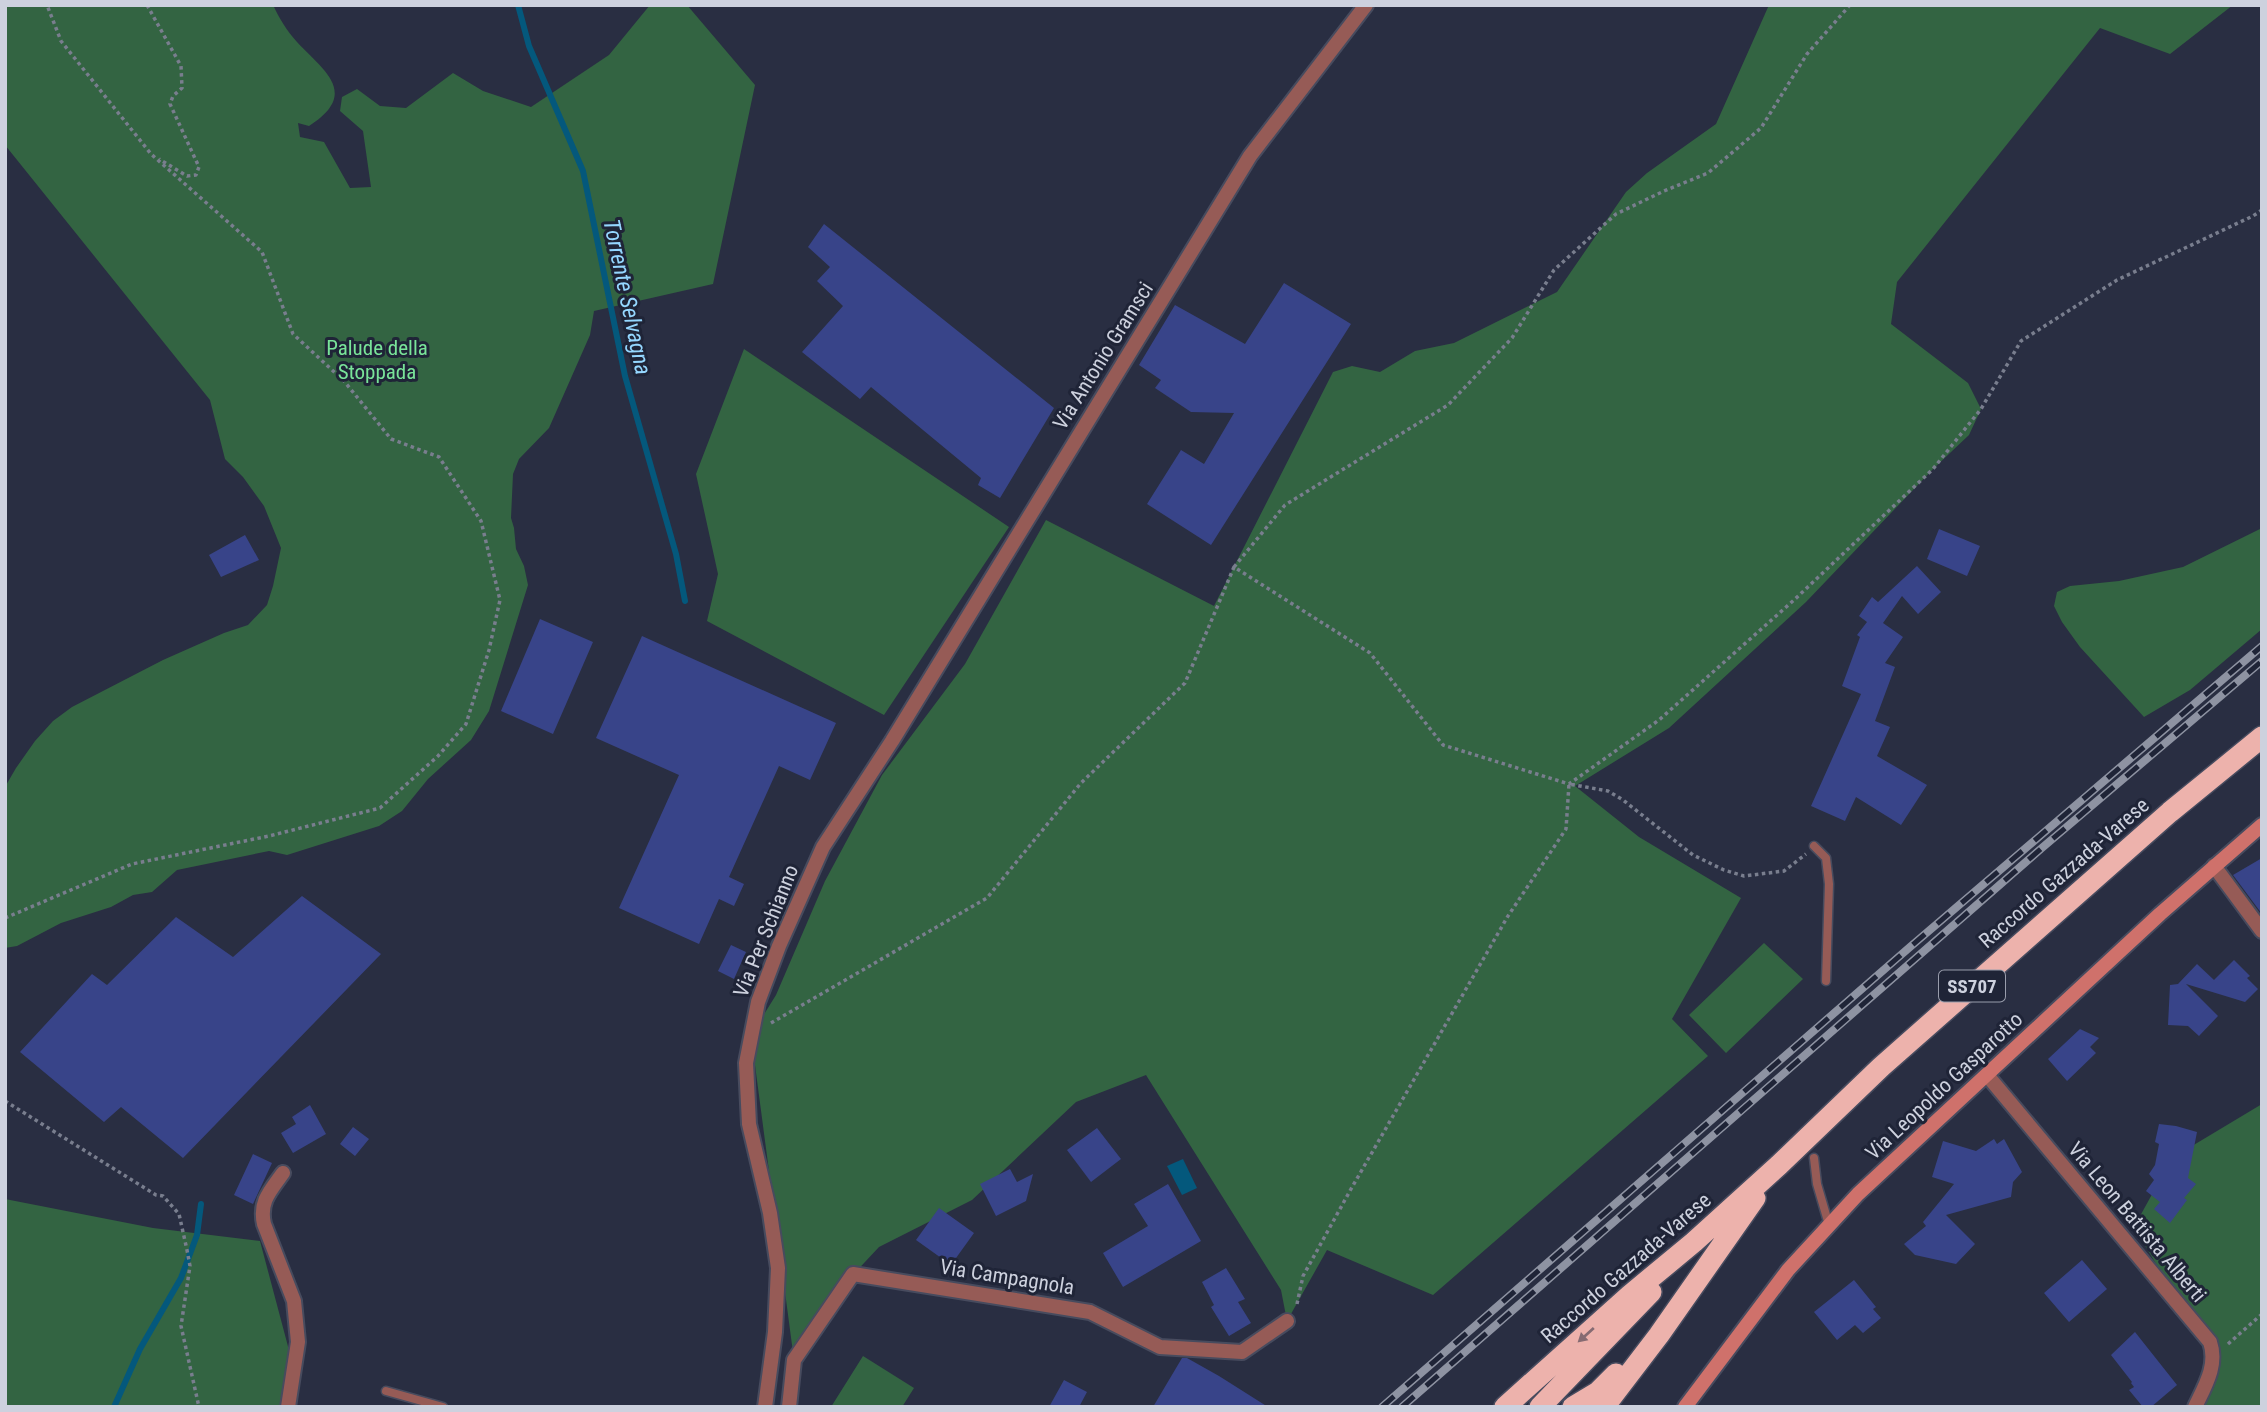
<svg xmlns="http://www.w3.org/2000/svg" width="2267" height="1412" font-family="'Roboto Condensed',sans-serif">
<style>
.green{fill:#336442}
.water{fill:#04587c}
.lines{fill:none;stroke-linecap:round;stroke-linejoin:round}
.stream{stroke:#04587c;stroke-width:6}
.building{fill:#384489}
.lane-casing{stroke:#474b5e;stroke-width:11}
.street-casing{stroke:#474b5e;stroke-width:18}
.secondary-casing{stroke:#474b5e;stroke-width:18}
.highway-casing{stroke:#474b5e;stroke-width:24}
.path{stroke:#797e8e;stroke-width:3.5;stroke-dasharray:3.5 3.5;stroke-linecap:butt}
.lane{stroke:#965b56;stroke-width:8}
.street{stroke:#965b56;stroke-width:14}
.secondary{stroke:#cf716b;stroke-width:14}
.highway{stroke:#edb2ac;stroke-width:21}
.rail-casing{stroke:#8e93a2;stroke-width:8}
.rail{stroke:#1f2437;stroke-width:5;stroke-dasharray:16;stroke-linecap:butt}
.oneway{fill:#866b72}
.labels{text-anchor:middle;dominant-baseline:central;stroke-width:6;stroke-linejoin:round;paint-order:stroke}
.shield{fill:#1f2437;stroke:#999dac;stroke-width:2}
.shield-label{font-size:19px;font-weight:bold;fill:#cdd1de}
.park-label{font-size:21px;fill:#79e499;stroke:#1f2437}
.street-label{font-size:21px;fill:#cdd1de;stroke:#1f2437}
.water-label{font-size:23px;font-style:italic;fill:#95d7ff;stroke:#1f2437}
</style>
<rect width="100%" height="100%" fill="#292e42"/>
<path class="green" d="M5,5H273C279,18 287,31 297,42C324,71 360,93 309,126L298,123L300,137L324,142L350,188L371,187L363,131L340,111L342,97L357,89L380,106L406,108L453,73L483,91L531,107L609,55L650,5H687L755,85L713,284L594,311L590,335L549,428L519,459L513,474L511,518L514,528L516,549L524,566L528,585L489,711L471,740L428,779L402,811L379,826L287,855L269,851L177,870L152,892L133,895L111,907L61,923L17,946L5,948V787L16,768L35,741L53,721L72,707L163,660L224,633L248,625L267,605L273,586L281,548L264,506L243,477L225,459L210,400L5,145Z
M1769,5H2233L2170,54L2100,28L1897,282L1891,324L1968,383L1981,409L1969,435L1933,469L1806,602L1669,728L1575,786L1639,837L1741,898L1672,1019L1708,1056L1433,1295L1327,1250L1287,1321L1281,1290L1146,1075L1076,1102L972,1200L879,1247L822,1308L794,1360L751,1035L776,995L825,881L882,775L965,664L1046,520L1214,606L1333,372L1352,366L1380,372L1415,351L1454,343L1557,292L1626,192L1647,173L1716,124Z
M744,349L1009,527L884,715L707,621L718,574L696,474Z
M2262,528V629L2190,690L2144,717L2080,647L2062,622L2054,606L2057,592L2070,586L2119,581L2183,567Z
M1764,943L1803,979L1726,1053L1689,1015Z
M2262,1104V1407H2201L2210,1381L2206,1348L2134,1227L2172,1158Z
M5,1199L153,1228L260,1241L298,1384L294,1407H5Z
M863,1356L914,1388L902,1407H831Z"/>
<path class="water" d="M1183,1159L1197,1188L1182,1195L1167,1166Z"/>
<g class="lines">
<path class="stream" d="M518,5L529,46L583,171L625,376L676,554L685,601
M114,1407L140,1349L181,1278L197,1235L201,1204"/>
</g>
<path class="building" d="M824,224L1054,408L1000,498L978,485L981,478L871,387L860,399L802,352L843,306L817,281L830,267L808,247Z
M1284,283L1351,324L1211,545L1147,504L1181,450L1204,464L1234,413L1191,412L1155,388L1161,380L1139,365L1175,305L1245,344Z
M1939,529L1980,546L1967,576L1927,559Z
M245,535L259,560L221,577L209,555Z
M1917,566L1941,592L1918,614L1902,596L1883,623L1903,637L1885,663L1895,667L1875,721L1890,727L1877,756L1927,785L1901,825L1856,797L1845,821L1811,806L1861,694L1842,686L1860,637L1857,635L1867,622L1859,616L1872,597L1878,602Z
M540,619L593,642L553,734L501,711Z
M642,636L836,723L810,780L779,766L729,877L744,884L734,906L719,899L699,944L619,908L679,775L596,738Z
M2262,858V914L2233,875Z
M302,896L381,954L183,1158L121,1107L104,1122L20,1052L92,974L107,985L176,917L233,957Z
M731,945L746,952L734,979L718,971Z
M2234,960L2250,976L2247,978L2258,989L2245,1002L2186,984L2218,1016L2199,1036L2188,1026L2168,1025L2170,985L2178,984L2197,964L2214,980Z
M2080,1029L2099,1038L2090,1047L2096,1053L2067,1081L2048,1059Z
M310,1105L326,1134L293,1153L281,1133L296,1124L292,1117Z
M2159,1124L2176,1126L2197,1132L2188,1178L2196,1184L2184,1198L2187,1200L2170,1223L2154,1209L2160,1202L2146,1191L2154,1180L2149,1174L2155,1165L2159,1144L2155,1142Z
M353,1127L369,1139L355,1156L340,1144Z
M1097,1128L1121,1159L1091,1182L1067,1150Z
M1994,1139L1997,1144L2004,1139L2022,1172L2013,1182L2011,1197L1946,1215L1975,1244L1956,1264L1915,1255L1904,1244L1926,1226L1923,1222L1954,1184L1932,1177L1943,1141L1976,1151Z
M253,1154L272,1163L253,1204L234,1195Z
M1010,1169L1017,1182L1033,1174L1026,1201L996,1216L980,1184Z
M1168,1184L1201,1241L1123,1287L1103,1253L1148,1226L1134,1204Z
M939,1208L974,1233L951,1265L916,1240Z
M2082,1260L2107,1289L2069,1322L2044,1293Z
M1226,1268L1245,1299L1238,1302L1251,1323L1229,1336L1211,1307L1214,1305L1202,1282Z
M1854,1280L1876,1307L1873,1309L1881,1318L1863,1333L1855,1325L1837,1340L1814,1312Z
M2135,1332L2177,1385L2151,1407H2143L2129,1390L2134,1387L2131,1383L2132,1382L2111,1355Z
M1182,1358H1187L1219,1376L1268,1407H1153Z
M1064,1380L1087,1392L1079,1407H1049Z"/>
<g class="lines">
<defs>
<path id="lane" d="M1814,846L1826,858L1829,884L1826,981
M1814,1158L1817,1184L1829,1225
M386,1391L443,1407"/>
<path id="street" d="M2214,866L2262,931
M1987,1075L2210,1342C2218,1365 2205,1386 2195,1407
M283,1173C270,1191 259,1202 264,1224L294,1301L298,1342L288,1407
M765,1407L775,1332L778,1268L770,1213L749,1124L746,1063L758,1002L779,946L823,847L892,741L1250,156L1366,5
M789,1407L794,1360L853,1274L1090,1312L1160,1347L1242,1352L1287,1321"/>
<path id="secondary" d="M1685,1407L1788,1270L1858,1194L2160,914L2262,825"/>
<path id="highway" d="M1505,1407L1630,1295L1694,1242L1779,1165L1881,1067L2170,812L2262,737
M1540,1407L1651,1292
M1573,1407L1598,1392L1616,1374
M1604,1407L1659,1335L1755,1198"/>
</defs>
<use href="#lane" class="lane-casing"/>
<use href="#street" class="street-casing"/>
<use href="#secondary" class="secondary-casing"/>
<use href="#highway" class="highway-casing"/>
<path class="path" d="M147,5L181,66L182,88L173,96L170,104L199,167L196,175L187,176L159,159
M1234,567L1285,505L1448,405L1512,338L1554,270L1616,214L1664,191L1708,173L1761,128L1807,54L1850,5
M5,918L132,864L269,836L380,808L438,756L466,724L489,650L500,600L481,521L439,457L391,439L344,381L293,334L262,252L151,154L61,41L47,5
M771,1023L987,898L1081,783L1185,683L1234,567L1370,653L1443,745L1569,784L1659,720L1794,600L1933,469L1981,409L2021,341L2117,280L2253,216L2262,210
M5,1101L156,1195L163,1196L179,1214L187,1250L190,1266L181,1326L199,1407
M1297,1304L1303,1276L1351,1189L1508,916L1566,829L1569,784L1608,791L1623,800L1693,855L1724,870L1744,876L1784,871L1806,854
M2228,1344L2262,1314"/>
<use href="#lane" class="lane"/>
<use href="#street" class="street"/>
<use href="#secondary" class="secondary"/>
<use href="#highway" class="highway"/>
<defs>
<path id="rail" d="M1382,1407L1910,947L2262,646
M1402,1407L2043,847L2262,661"/>
</defs>
<use href="#rail" class="rail-casing"/>
<use href="#rail" class="rail"/>
</g>
<defs><path id="oneway-solid" d="M-6-.8H1V-3.2L6.5 0L1 3.2V.8H-6Z" transform="scale(1.75)"/></defs>
<use class="oneway" href="#oneway-solid" transform="translate(1586 1335) rotate(138)"/>
<g class="labels">
<rect class="shield" x="1939" y="970.5" width="66" height="31" rx="5"/>
<g class="shield-label">
<text x="1972" y="986">SS707</text>
</g>
<g class="park-label">
<text x="377" y="348">Palude della<tspan x="377" dy="24">Stoppada</tspan></text>
</g>
<g class="street-label">
<text transform="translate(1103 356) rotate(-58)">Via Antonio Gramsci</text>
<text transform="translate(2064 873) rotate(-41)">Raccordo Gazzada-Varese</text>
<text transform="translate(766 931) rotate(-68)">Via Per Schianno</text>
<text transform="translate(1944 1086) rotate(-43)">Via Leopoldo Gasparotto</text>
<text transform="translate(2137 1222) rotate(50)">Via Leon Battista Alberti</text>
<text transform="translate(1626 1268) rotate(-41)">Raccordo Gazzada-Varese</text>
<text transform="translate(1007 1277) rotate(9)">Via Campagnola</text>
</g>
<g class="water-label">
<text transform="translate(627 297) rotate(78)">Torrente Selvagna</text>
</g>
</g>
<rect width="2267" height="1412" fill="none" stroke="#cdd1de" stroke-width="14"/>
</svg>
